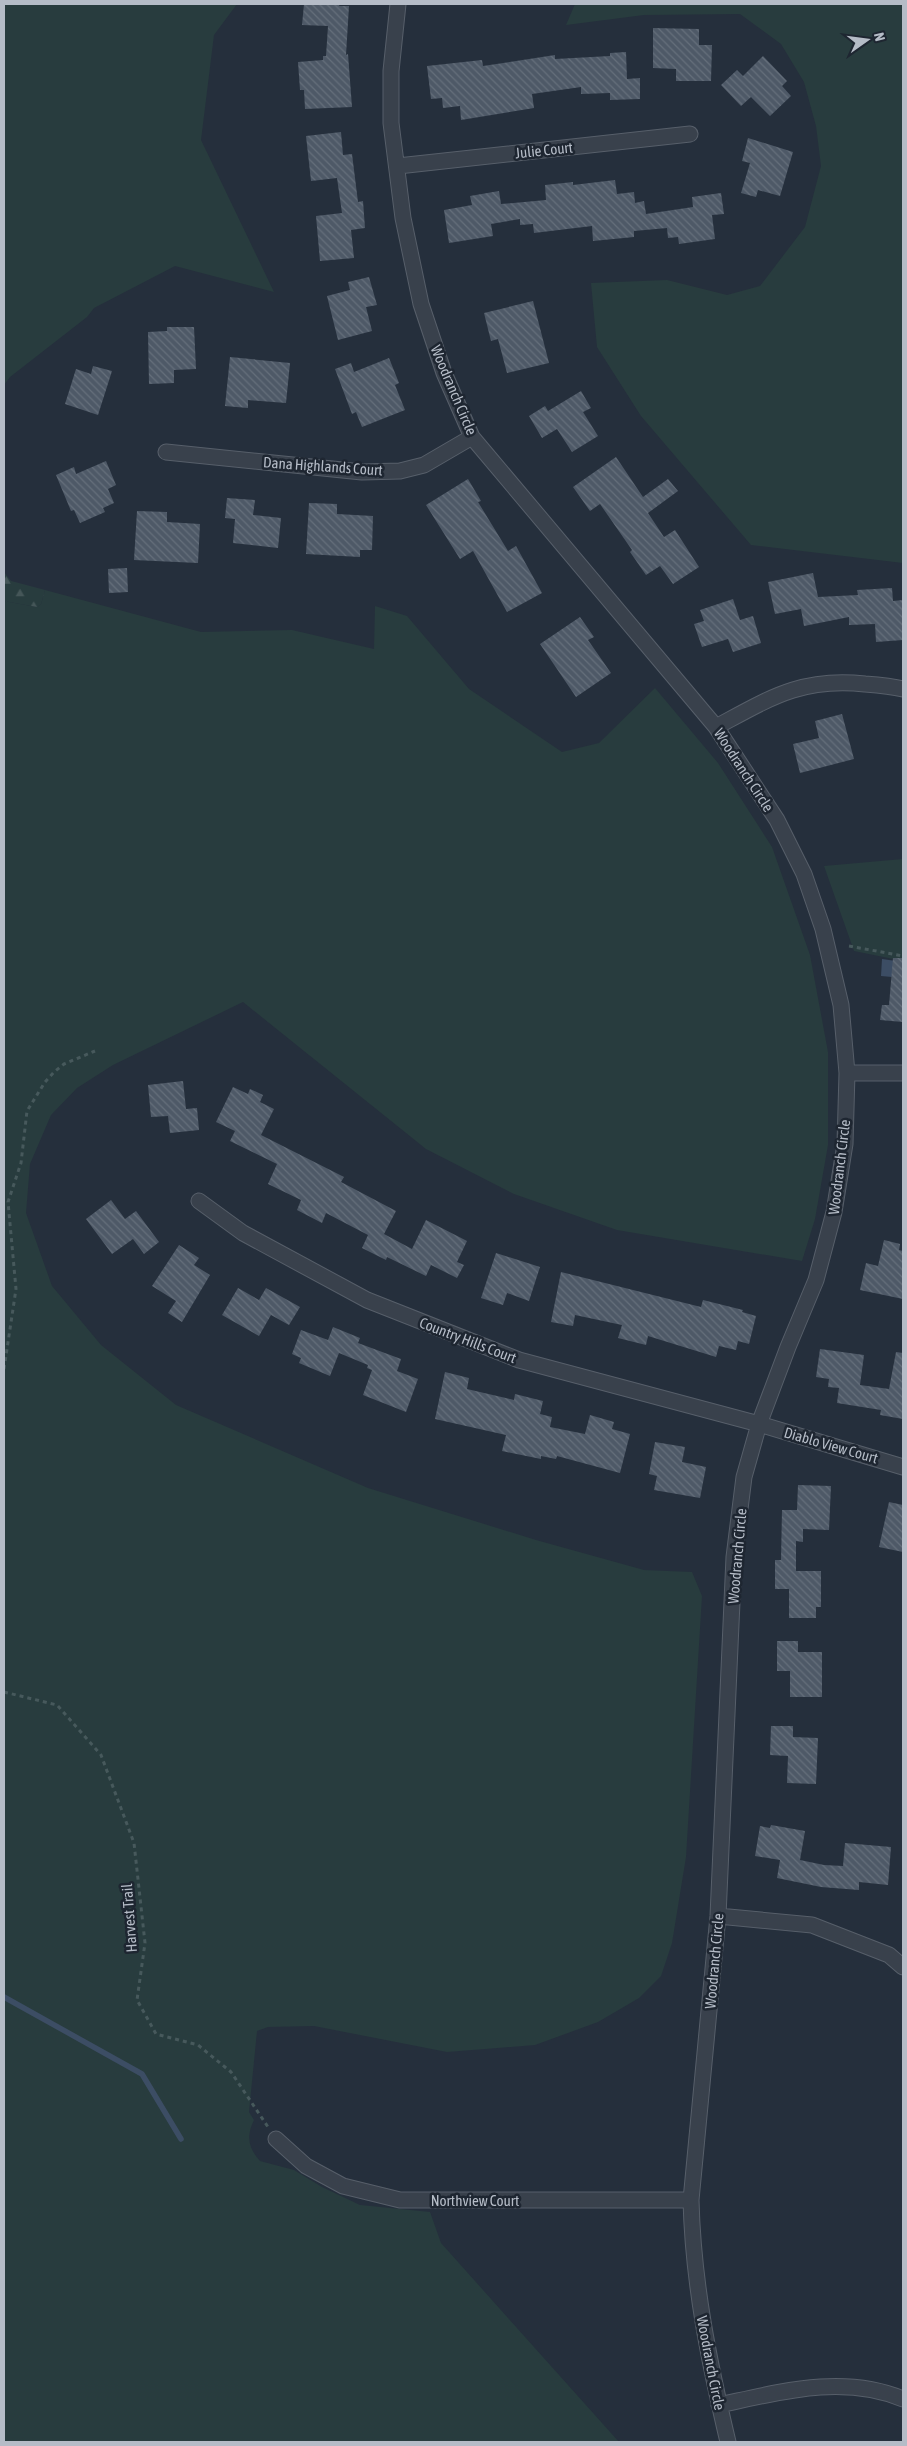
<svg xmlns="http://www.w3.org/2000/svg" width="907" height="2446" font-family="'Asap Condensed',sans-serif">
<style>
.green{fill:#283c3e}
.forest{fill:url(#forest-firs)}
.water{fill:#3c4d64}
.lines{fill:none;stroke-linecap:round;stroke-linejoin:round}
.stream{stroke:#3c4d64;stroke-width:5.5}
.building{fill:url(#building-back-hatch)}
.minor-casing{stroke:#575f6a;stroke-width:17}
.path{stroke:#47595c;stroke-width:3;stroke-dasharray:4 4;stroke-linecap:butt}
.minor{stroke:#39414c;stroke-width:15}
.labels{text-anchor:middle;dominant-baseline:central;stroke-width:5;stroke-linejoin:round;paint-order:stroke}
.street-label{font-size:15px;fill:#b5bcc7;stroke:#1e2631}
</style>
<defs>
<pattern id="forest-firs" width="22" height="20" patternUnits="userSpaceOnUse" patternTransform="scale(1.25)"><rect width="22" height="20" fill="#283c3e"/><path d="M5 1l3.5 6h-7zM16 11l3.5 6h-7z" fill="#455658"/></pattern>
<pattern id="building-back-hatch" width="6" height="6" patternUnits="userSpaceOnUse" patternTransform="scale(1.25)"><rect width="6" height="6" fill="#4e5967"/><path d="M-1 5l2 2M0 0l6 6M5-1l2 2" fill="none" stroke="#656f7b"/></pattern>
</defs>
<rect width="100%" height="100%" fill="#252f3c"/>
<path class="green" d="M4,4H237L214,35L201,140L274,292L175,266L94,308L87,317L10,377L4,385Z
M575,4H903V563L751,545L641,416L597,347L591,283L667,280L727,295L760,286L805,227L821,166L816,126L804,82L781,44L740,14L644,15L566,25Z
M45,590L201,632L292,630L374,649L375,606L407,616L469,689L562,752L599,743L655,688L718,763L772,847L810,955L828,1052V1145L815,1219L802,1261L617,1230L514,1194L426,1149L243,1002L113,1065L77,1088L51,1115L30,1164L26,1213L52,1286L101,1345L176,1405L368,1488L536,1540L644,1570L692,1572L702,1596L686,1857L672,1943L661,1976L639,1998L598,2022L535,2045L447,2052L314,2026L268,2027L257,2031L249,2112L254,2120C246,2136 248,2148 260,2161L294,2170L322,2187L360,2205L430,2212L441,2243L619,2442H4V601L37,607L41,604Z
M903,859V961L854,951L824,866Z"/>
<path class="forest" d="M4,572L11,581L45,590L41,604L37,607L4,601Z"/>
<path class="water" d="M882,959L903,962V978L881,976Z"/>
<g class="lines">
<path class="stream" d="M4,1997L142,2074L181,2139"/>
</g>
<path class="building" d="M304,4H340L339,6H349L346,55L348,54L352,107L305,109L304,90H300L298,62L323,60V56H326L328,26L302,25Z
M653,28L699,29V45H712L711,81H676V69L653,68Z
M626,52L627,79L640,78V99L610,100V93L581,94V87L532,94L534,108L461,120L460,106L443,108L442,98L431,99L427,66L482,60L483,66L555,55V59L610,56V53Z
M763,56L787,81L782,86L791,96L770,116L751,97L741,106L721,85L737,70L743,76Z
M341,132L343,155L352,154L358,202L363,201L365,228L351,230L354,258L320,261L316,216L342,213L337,178L311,181L306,136Z
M748,138L793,152L780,196L758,190L756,197L741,193L750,163L742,161Z
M615,180L617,194L634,192L635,203L644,201L646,214L693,207L692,197L721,193L724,214L712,215L715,239L679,244L678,237L668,238L667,228L634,231V237L593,241L592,226L534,233L533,224L520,225V219L491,224L493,236L449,243L444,210L472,205L470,196L499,191L501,204L546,200L545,185L573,182V185Z
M369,277L377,305L366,307L372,331L338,340L327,296L350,290L348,282Z
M533,301L549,363L507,373L498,339L491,341L484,313Z
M167,327H194L196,369L174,370V383L149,384L148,332L167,331Z
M230,357L290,363L286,403L248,400V408L225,406Z
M389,358L399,383L395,385L405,410L362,427L356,412L352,414L335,369L351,363L354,372Z
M93,366L112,371L98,415L65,404L76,369L91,374Z
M581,391L591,408L583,412L598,436L572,452L557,429L542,438L529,416L545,406L548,411Z
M616,457L643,497L668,479L678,491L648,513L664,537L675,530L699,567L673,584L660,566L646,575L630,552L632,550L600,504L590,511L573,487Z
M106,461L116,485L108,489L114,503L103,508L105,512L80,523L74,510L71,511L56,475L74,467L76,474Z
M468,479L481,501L478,502L508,551L516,546L542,593L507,612L473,551L460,559L426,505Z
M227,498L255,500L253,515L281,518L278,548L233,543L235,519L225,518Z
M309,503L337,504V514L373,516L372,550H360V557L306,554Z
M137,511L167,512V522L200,524L198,563L134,560Z
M127,568L128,592L109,593L108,569Z
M813,573L818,597L858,595L857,590L892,588L893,601L903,600V640L876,642L875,624L849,625V617L804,626L801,609L775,614L768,582Z
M733,599L740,620L753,616L761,643L733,652L728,639L702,647L694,624L704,621L700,610Z
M580,617L594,637L588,640L611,673L576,697L540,644Z
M842,714L854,759L800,773L793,744L819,738L815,721Z
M893,958H903V1022L880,1020L882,1005H889Z
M183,1081L186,1109L197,1108L199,1130L170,1133L168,1116L151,1117L148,1085Z
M233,1087L248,1094L250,1089L263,1095L260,1102L274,1109L261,1135L344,1177L341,1182L396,1211L384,1234L412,1249L426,1220L467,1241L457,1262L464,1265L457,1278L431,1265L426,1276L387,1257L386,1260L362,1248L368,1235L326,1213L322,1223L297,1210L301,1200L268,1184L277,1164L230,1141L235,1131L216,1122Z
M111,1200L125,1219L136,1211L159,1242L144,1254L133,1239L112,1254L86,1219Z
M884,1240L900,1244L899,1250L903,1251V1299L860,1290L866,1263L878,1266Z
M179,1245L199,1258L194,1265L210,1275L182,1322L168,1313L176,1301L152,1286Z
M496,1253L540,1267L529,1301L507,1293L503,1305L481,1298Z
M561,1272L701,1307L703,1300L743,1310L742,1312L756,1316L749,1344L738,1341L736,1350L719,1346L716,1357L648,1336L646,1345L618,1338L622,1325L575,1315L573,1326L551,1322Z
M238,1288L259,1300L266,1288L300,1307L289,1325L271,1315L259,1336L222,1315Z
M333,1327L360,1338L358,1343L401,1359L397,1371L418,1379L406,1412L363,1395L372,1370L367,1368L368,1365L339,1353L330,1376L299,1363L301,1358L292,1354L301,1330L328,1340Z
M820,1349L864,1355L860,1385L889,1389L896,1352L903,1353V1419L880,1415L881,1410L837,1403L839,1388L828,1387L829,1379L816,1377Z
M445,1372L469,1378L467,1389L514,1400L515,1394L543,1401L540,1414L552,1417L550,1427L585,1434L590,1415L614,1422L612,1429L630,1434L620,1473L557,1456L556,1459L541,1456V1459L502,1451L506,1435L435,1419Z
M655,1442L685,1447L682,1462L706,1467L700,1498L654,1490L657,1476L649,1474Z
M798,1485L831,1486L829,1530L803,1529V1542L796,1541V1571H821V1607H816V1618H789V1589H775V1560H781L782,1510H797Z
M889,1502L903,1505V1552L879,1547Z
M777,1641H798V1652H822V1697H790V1671H777Z
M771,1726H793V1737L818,1738L816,1784L787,1783L788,1756L770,1755Z
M771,1825L805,1831L800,1860L824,1865L843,1866L845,1843L891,1847L888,1885L859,1882V1890L821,1887L777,1878L780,1860L755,1856L760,1826L770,1828Z"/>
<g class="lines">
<defs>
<path id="minor" d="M398,4L391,71V123L403,218L421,304L444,373L472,437L716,727L777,820L804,874L823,929L841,1005L847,1073L845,1144L834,1212L816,1280L788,1347L759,1424L744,1477L734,1557L718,1916L691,2200C693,2283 709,2362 728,2442
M398,166L690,134
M166,452L362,472L400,471L424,465L472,437
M716,727C770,698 802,677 865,684C878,685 891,686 903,689
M847,1073H903
M199,1201L243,1233L367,1300L519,1360L759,1424L903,1467
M718,1916L812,1925L889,1955L903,1967
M276,2139L306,2166L343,2186L400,2200H691
M719,2405C780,2392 843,2374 903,2399"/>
</defs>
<use href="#minor" class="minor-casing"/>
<path class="path" d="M849,946L903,956
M4,1369L16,1289L8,1202L21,1163L27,1111L45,1082L54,1072L64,1064L95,1051
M4,1692L57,1705L101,1755L134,1843L145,1943L137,2000L156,2034L198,2045L231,2072L268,2127"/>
<use href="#minor" class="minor"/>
</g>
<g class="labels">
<g class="street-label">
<text transform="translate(544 150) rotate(-6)">Julie Court</text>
<text transform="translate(454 390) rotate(67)">Woodranch Circle</text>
<text transform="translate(323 466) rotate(4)">Dana Highlands Court</text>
<text transform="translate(744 770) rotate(57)">Woodranch Circle</text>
<text transform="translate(839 1167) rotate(-83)">Woodranch Circle</text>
<text transform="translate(468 1340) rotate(21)">Country Hills Court</text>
<text transform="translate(831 1445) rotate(16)">Diablo View Court</text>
<text transform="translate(737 1556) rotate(-85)">Woodranch Circle</text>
<text transform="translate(129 1918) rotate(-94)">Harvest Trail</text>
<text transform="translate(714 1961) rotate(-85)">Woodranch Circle</text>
<text x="475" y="2200">Northview Court</text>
<text transform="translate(711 2363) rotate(79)">Woodranch Circle</text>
</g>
</g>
<rect width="907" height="2446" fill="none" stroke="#b5bcc7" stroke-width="10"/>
<g transform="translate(867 40) rotate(76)" stroke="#1e2631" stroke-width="4" paint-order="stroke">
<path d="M0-4L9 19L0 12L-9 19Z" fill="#b5bcc7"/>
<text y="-8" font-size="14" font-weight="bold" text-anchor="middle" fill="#b5bcc7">N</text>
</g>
</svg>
